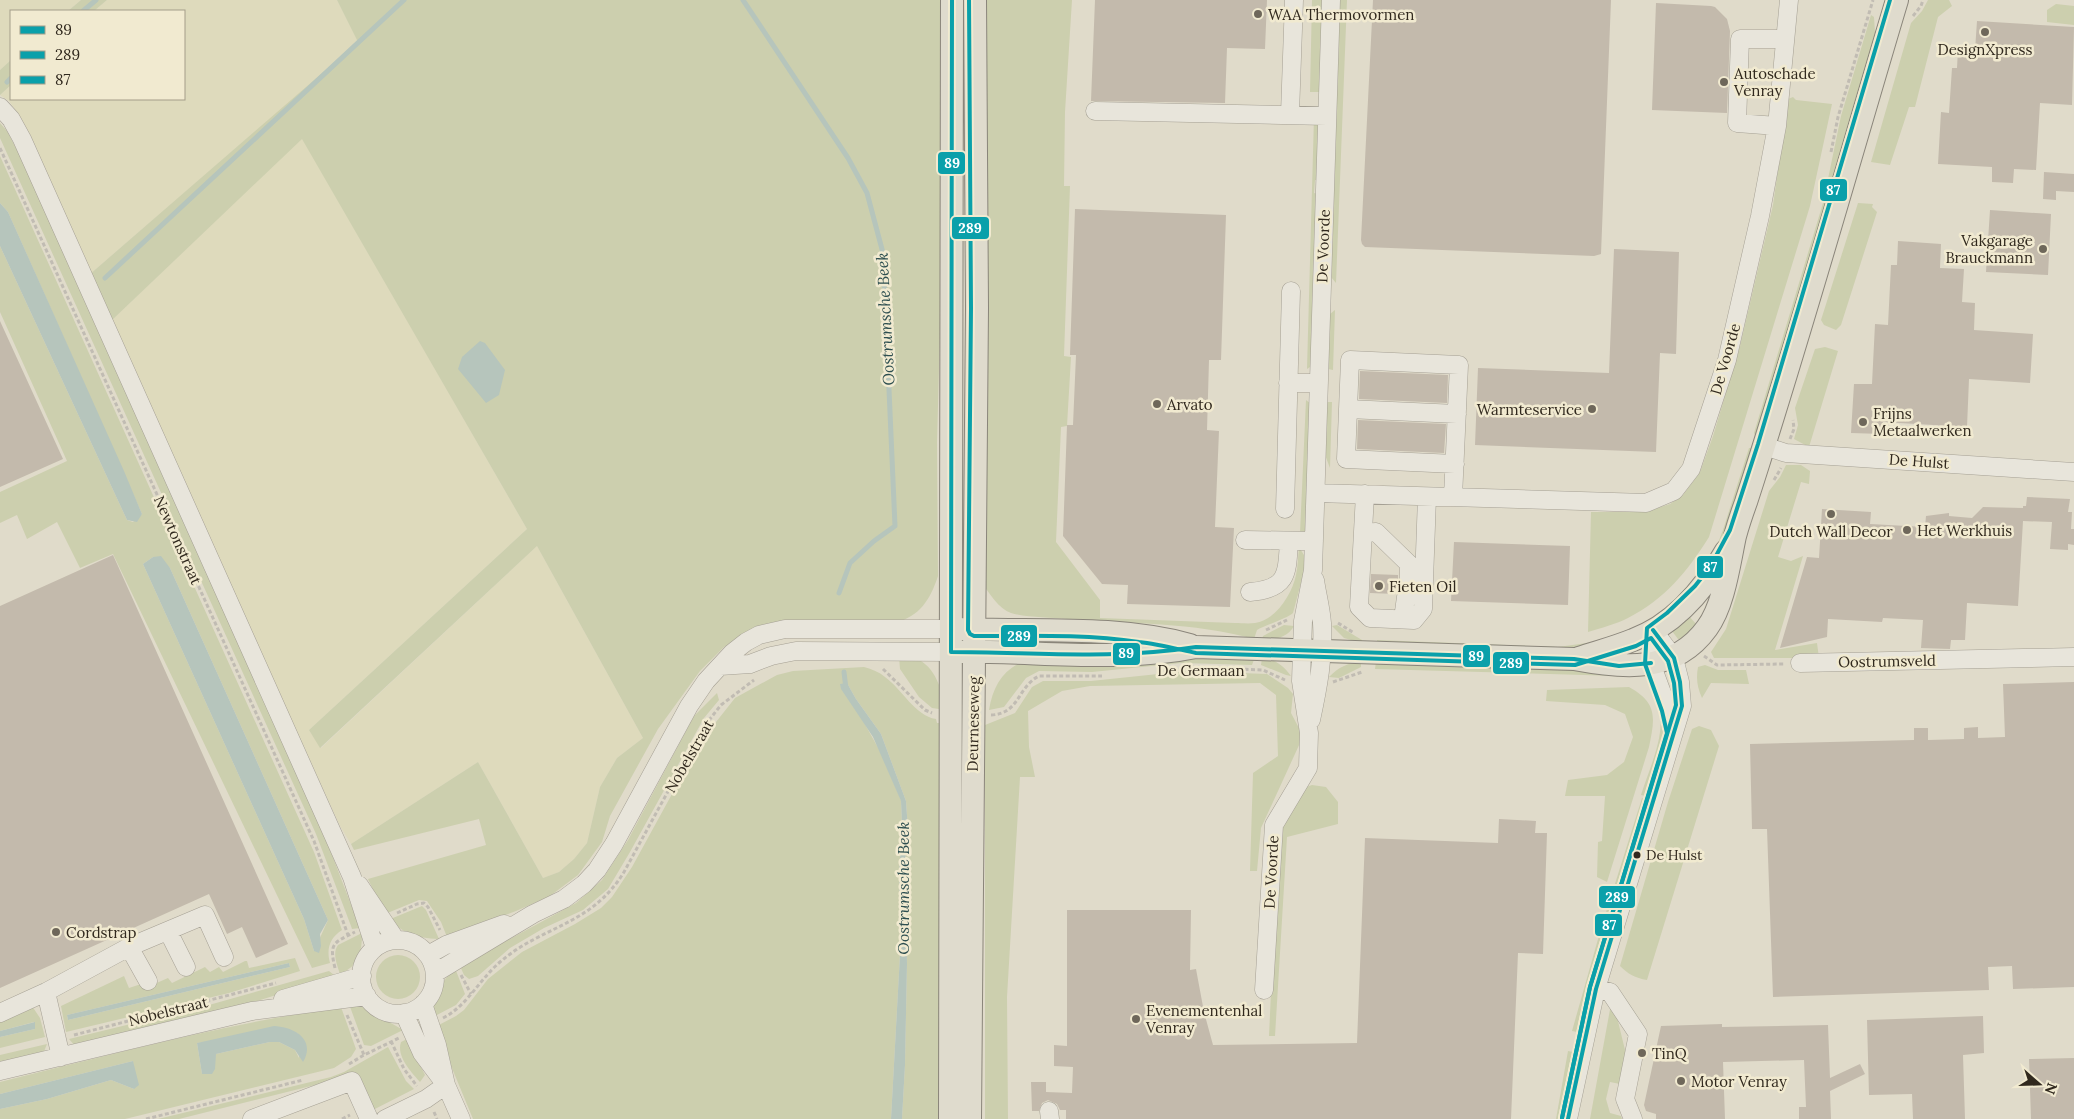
<svg xmlns="http://www.w3.org/2000/svg" width="2074" height="1119" font-family="Lora,serif">
<style>
.farmland{fill:#dedabc}
.green{fill:#cccfae;fill-rule:evenodd}
.water{fill:#b6c5bc}
.lines{fill:none;stroke-linecap:round;stroke-linejoin:round}
.stream{stroke:#b6c5bc;stroke-width:5}
.building{fill:#c3baac}
.minor-casing{stroke:#a5a094;stroke-width:19}
.major-casing{stroke:#8a857a;stroke-width:24}
.path{stroke:#c1bcb3;stroke-width:3;stroke-dasharray:4 2.5;stroke-linecap:butt}
.minor{stroke:#e8e5db;stroke-width:18}
.major{stroke:#dfdbcd;stroke-width:22}
.bus-1-casing{stroke:#f1ead0;stroke-width:8}
.bus-2-casing{stroke:#f1ead0;stroke-width:8}
.bus-3-casing{stroke:#f1ead0;stroke-width:8}
.bus-1{stroke:#0aa0aa;stroke-width:4}
.bus-2{stroke:#0aa0aa;stroke-width:4}
.bus-3{stroke:#0aa0aa;stroke-width:4}
.poi-dot{fill:#6e675a;stroke:#f1ead0;stroke-width:2}
.bus-dot{fill:#31291e;stroke:#f1ead0;stroke-width:2}
.labels{text-anchor:middle;dominant-baseline:central;stroke-width:5;stroke-linejoin:round;paint-order:stroke}
.bus-label{font-size:14px;fill:#31291e;stroke:#f1ead0;text-anchor:start}
.poi-label{font-size:15px;fill:#31291e;stroke:#f1ead0;text-anchor:start}
.street-label{font-size:15px;fill:#31291e;stroke:#f1ead0}
.water-label{font-size:16px;font-style:italic;fill:#2e4f50;stroke:#f1ead0}
.line-badge{stroke:#f1ead0;stroke-width:2}
.badge-label{font-size:14px;text-anchor:middle;font-weight:bold;fill:#fff}
</style>
<rect width="100%" height="100%" fill="#e0dbca"/>
<path class="farmland" d="M0,0H81L68,11H11V60L0,70Z
M107,0H337L359,42L89,275L16,111L9,101L0,95L11,85V99H184V11H94Z
M302,138L527,529L309,730L321,748L537,546L643,738L617,758L600,787L587,843L574,859L559,872L543,878L478,762L351,844L340,826L300,739L110,322Z"/>
<path class="green" d="M81,0H107L94,11H68Z
M337,0H945L941,295L937,442L938,576C930,600 920,616 895,623L751,632L724,647L700,671L658,729L610,816L602,842L578,875L550,896L516,911L447,937L441,922L427,901L419,900L385,914L368,879L486,845L479,819L354,850L351,844L478,762L543,878L559,872L574,859L587,843L600,787L617,758L643,738L537,546L320,748L309,730L527,529L302,139L110,322L89,275L358,42Z
M982,0H1072L1065,112L1064,186H1070L1064,356L1071,357L1067,426L1061,427L1056,542L1100,600V618L1235,623C1241,623 1248,624 1255,623C1276,620 1292,594 1296,575C1298,566 1298,556 1299,547L1307,560L1293,613C1288,618 1266,625 1257,630L1254,639C1193,622 1130,624 1068,619C1050,617 1029,618 1011,613C999,609 989,593 982,583Z
M1312,0H1324L1321,92H1310Z
M1340,0H1347L1336,283L1331,277Z
M1928,0H1949L1952,6L1938,17L1915,107H1909L1890,165L1871,162L1911,23L1922,11Z
M2056,4L2074,6V25L2047,22V10Z
M1871,15L1874,17L1875,32L1878,33L1756,438L1754,433L1823,203L1841,116Z
M11,60V85L0,95V70Z
M1793,97L1796,100L1832,104L1810,206L1709,537C1687,572 1665,599 1628,618C1616,624 1601,628 1588,632L1591,512H1645L1670,504L1683,495L1700,472L1713,436L1740,346L1773,205L1788,99Z
M1314,117H1320L1319,180H1315L1314,193L1318,194L1313,365L1307,369Z
M0,123L7,131L17,150L314,808L360,928L352,929L351,926L316,834L0,138Z
M0,156L314,852L342,930C330,938 326,948 330,963L312,968L113,554L80,568L57,522L27,539L17,515L0,523V492L67,461L0,312V246L127,520L133,522L142,514L8,212L0,203ZM153,557L170,568L328,920L314,951L304,919L143,564Z
M1858,203L1873,204L1872,207L1877,212L1841,325L1836,330L1824,325L1821,320Z
M1335,310L1333,370L1328,369L1330,314Z
M1825,347L1838,351L1809,447L1794,439L1798,425L1795,408L1815,349Z
M1306,400L1311,404L1307,529L1302,534L1300,533Z
M1327,402H1332L1330,468L1325,455Z
M1749,448H1753L1726,534L1715,558L1699,575L1716,548L1723,530Z
M1786,465H1801L1810,471L1809,484L1801,482L1778,557L1791,561L1803,556L1775,650L1817,643L1819,658H1714L1711,652L1726,629L1769,491L1780,477Z
M1685,612L1699,627L1682,640L1678,639L1672,631Z
M1284,625L1294,626C1288,637 1274,641 1262,639L1263,636Z
M1337,625L1362,640V643L1344,638L1332,626Z
M1377,640L1558,647L1594,642L1577,649L1377,645Z
M899,657C904,657 910,657 915,658C936,666 942,691 946,710L932,708L919,697L900,669Z
M1208,657H1255L1252,665L1181,663L1092,672L1039,671L1026,678L1004,707L989,710C993,686 1003,669 1026,660Z
M1262,658C1274,658 1284,666 1291,676L1286,675L1261,665Z
M1376,661L1617,670V676L1375,669Z
M1361,662V667L1339,678L1329,677C1339,667 1347,663 1361,662Z
M1705,665L1718,670H1746L1749,684L1711,683L1702,698C1697,687 1696,678 1698,667Z
M864,667C872,669 879,672 885,677C902,689 915,716 936,719L937,723H943V1119H902L905,1065L907,964L905,862L908,830L906,801L881,734L856,699L847,683L862,719L881,753L901,800L902,824L899,877L901,936L891,1119H473L435,1027L456,1016L464,1010L488,979L522,952L575,924L601,908L612,897L632,867L701,741L735,698L777,675L793,671Z
M1187,671L1267,674L1288,688L1293,694L1291,713L1300,730V743L1261,828L1257,871H1250L1253,773L1278,756L1276,695L1260,683L1090,686L1062,691L1028,711L1029,747L1035,777H1020L1007,997L1008,1119H985V725L1015,713L1032,687L1043,681H1091Z
M1629,687C1658,703 1655,718 1649,747L1607,882L1597,877L1598,842L1602,841L1605,796H1565L1568,780L1607,775L1624,762L1633,737L1625,714L1605,705L1546,701L1547,690Z
M717,693L719,700L704,718L630,852L608,889L583,910L544,928L510,948L478,976L469,979L464,975L460,966L576,903L602,880L628,840L694,716Z
M1655,694L1666,721L1664,738L1646,796L1641,795C1648,772 1664,739 1660,715C1659,709 1656,703 1654,697Z
M1699,726L1711,730L1719,746L1647,980C1635,978 1628,974 1620,966L1668,802L1692,729Z
M1312,785L1326,787L1338,802V824L1287,837L1275,1036H1269L1278,840L1286,817L1303,788Z
M1642,798L1645,799L1590,978L1577,1032L1572,1031L1602,925Z
M422,906L426,910L439,939C415,938 407,934 388,920Z
M362,933C362,952 359,966 340,974C337,965 332,953 338,945Z
M376 977a22 22 0 1 1 44 0a22 22 0 1 1-44 0Z
M295,958L300,971L229,993L66,1032L61,1006L124,976L129,988L141,984L143,989L168,978L172,983L205,967L210,972L219,967L223,972L245,961H247L249,968ZM289,963L290,967L68,1020L67,1015Z
M455,968L465,994L456,1005L433,1017C429,1002 444,978 455,968Z
M329,971L334,975L333,977L238,1007L75,1046L69,1039L209,1005Z
M349,1004H358L403,1030L371,1046L364,1045Z
M1611,1004L1614,1005L1626,1054L1620,1084L1610,1082L1606,1099L1610,1113L1621,1116L1622,1119H1590Z
M32,1006L40,1018L45,1037L0,1048V1037L35,1029L34,1022L0,1031V1021Z
M341,1007L356,1049L351,1057L334,1068L125,1119H0V1109L47,1099L111,1080L134,1089L133,1061L0,1094V1082C113,1054 225,1024 341,1007ZM298,1033L299,1058L295,1050L279,1042H270L216,1054L202,1074L197,1043Z
M407,1039L425,1075L420,1082C411,1072 396,1056 401,1042Z
M47,1044L43,1054L0,1064V1055Z
M388,1047L406,1081L414,1089L371,1111L355,1075L179,1119H158L331,1077L344,1072Z
M1568,1051L1573,1052L1560,1119H1556Z"/>
<path class="water" d="M0,203L8,212L124,471L142,514L137,522L127,520L0,246Z
M480,341L485,343L505,370L499,395L486,403L458,369L462,357Z
M161,556L170,568L328,920L320,934L321,946L319,953L314,951L304,919L143,564L153,557Z
M847,683L856,699L881,734L906,801L908,830L905,862L907,964L905,1065L902,1119H891L901,936L899,877L902,824L901,801L873,737L841,689L840,684Z
M289,963L290,967L68,1020L67,1015Z
M35,1022V1029L0,1037V1031Z
M274,1026C295,1027 316,1040 303,1062L295,1050L279,1042H270L216,1054L215,1069L212,1074H202L197,1043Z
M133,1061L139,1085L134,1089L111,1080L47,1099L0,1109V1094Z"/>
<g class="lines">
<path class="stream" d="M743,0L848,158L867,193L883,253L895,526L874,541L850,563L839,593
M83,11L96,0
M7,82L11,78
M105,278L404,0
M844,672L846,689"/>
</g>
<path class="building" d="M1095,0H1267L1265,49L1227,48L1225,103L1091,101Z
M1373,0H1611L1601,254L1594,256L1365,247L1362,244L1361,240Z
M1656,3L1711,6L1715,7L1727,19L1730,31L1727,113L1652,110Z
M1977,21L2074,27L2072,105L2040,103L2036,170L2014,169L2013,183L1992,182V167L1938,164L1941,112L1949,113L1952,68H1957L1958,49L1975,50Z
M2044,172L2074,174V192L2056,191V200L2043,199Z
M1075,209L1226,215L1221,360H1209L1207,430L1219,431L1215,527L1234,528L1230,607L1127,604L1128,585L1102,584L1063,536L1067,425H1073L1076,355H1070Z
M1990,210L2051,214L2048,275L1986,272Z
M1898,241L1941,244L1940,268L1964,269L1962,302L1975,303L1974,330L2033,334L2030,383L1969,379L1967,427L1883,422L1882,434L1851,433L1854,384H1872L1875,324L1888,325L1891,265H1897Z
M1614,249L1679,252L1676,354L1660,353L1656,452L1475,445L1478,368L1609,373Z
M0,321L63,459L0,487Z
M1360,371L1448,375L1447,403L1359,399Z
M1358,420L1446,424L1444,453L1357,449Z
M2027,497L2070,499L2068,512H2072L2071,529H2074V545L2068,544V550L2050,549L2052,522L2023,521L2018,606L1967,603L1965,640H1951L1950,649L1921,648L1923,620L1883,618L1882,622L1828,619L1827,637L1780,648L1807,557L1819,558L1822,509L1871,512L1870,524L1925,527L1926,516L1949,513V516L1972,518L1983,507L2023,508V506H2026Z
M1454,542L1570,546L1568,605L1451,601Z
M113,555L288,944L256,958L242,927L227,934L209,894L0,988V606Z
M1371,574L1398,575V589L1396,594L1370,593Z
M2074,682V987L2013,989L2012,966L1988,967L1989,990L1773,997L1767,829H1752L1750,744L1914,740V728H1928V740L1964,739V728L1978,727V738L2005,737L2003,684Z
M1499,819L1536,821L1535,833H1547L1543,954L1518,953L1511,1119H1066V1110H1060L1057,1104L1048,1100L1042,1103L1039,1111H1032L1031,1082H1046V1092L1072,1093L1073,1067L1054,1066V1045L1067,1046V910H1191L1190,970L1196,969L1204,1012L1213,1045L1357,1043L1365,838L1498,843Z
M1983,1016L1984,1053L1963,1055L1965,1119H1913L1912,1094L1869,1095L1867,1020Z
M1722,1024V1027L1828,1025L1830,1078L1860,1064L1865,1074L1830,1091L1831,1119H1799V1107H1806L1804,1060L1723,1062L1725,1119H1656V1114L1646,1111L1644,1105L1661,1026Z
M2074,1058V1119H2031L2029,1059Z"/>
<g class="lines">
<defs>
<path id="minor" d="M0,107L11,119L22,139L352,877L375,948
M1095,111L1327,116
M1290,114L1294,0
M1777,126L1737,123L1740,39H1785
M1288,383H1319
M1348,409L1457,414
M1764,446L1786,453L2074,472
M1316,493L1646,503L1674,491L1691,469L1727,360L1760,216L1777,126L1789,0
M1365,494L1359,607L1370,618L1414,620L1423,609L1427,497
M1453,497L1459,365L1350,360L1346,459L1455,464
M1285,509L1291,291
M1363,533L1376,532L1409,564V593L1406,597L1403,619
M1245,540L1314,541
M1250,592C1288,589 1287,574 1289,541
M1653,630L1651,663L1668,709L1672,730
M1800,663L2074,657
M720,666L750,664L771,656L796,651L951,652
M1311,720C1318,688 1324,656 1322,623C1321,609 1317,594 1315,580
M359,885L396,940
M168,931L186,967
M361 977a37 37 0 1 1 74 0a37 37 0 1 1-74 0Z
M129,947L148,981
M428,955L446,945L504,924
M435,973L533,914L564,899L584,884L597,870L614,844L689,706L706,681L732,653L746,642L759,635L785,629H952
M1596,989L1610,992L1638,1034L1625,1099L1633,1119
M1264,990L1274,825L1308,768L1309,733L1301,681L1302,650L1303,621L1313,570L1331,0
M46,992L61,1057
M283,999L362,976
M423,1004L437,1045L446,1085L461,1119
M0,1013L46,992L129,947L205,915L224,957
M404,1013L422,1053L443,1081
M0,1071L252,1011L367,996
M1049,1111L1050,1119
M252,1119L352,1081L369,1119
M385,1119L426,1099L446,1085
M1568,1119L1596,989L1682,706L1680,682L1674,658L1653,630"/>
<path id="major" d="M961,629C1037,632 1116,625 1190,645
M951,652C1032,650 1116,663 1196,647L1574,659C1622,668 1674,674 1707,628C1724,605 1729,564 1735,536C1738,525 1742,513 1746,502C1800,336 1847,167 1897,0
M1579,658C1597,652 1616,647 1633,640C1674,625 1705,588 1726,551
M950,1119L952,0
M970,1119L977,308L975,0"/>
</defs>
<use href="#minor" class="minor-casing"/>
<use href="#major" class="major-casing"/>
<path class="path" d="M1913,16L1921,6L1923,0
M0,148L314,841L348,935
M1831,152L1838,117L1873,0
M1790,439L1794,429L1793,420
M1774,480L1781,468
M1338,623L1354,633
M1266,630L1287,620
M1704,656L1717,665L1785,664
M883,669L925,710L932,713
M1238,669L1263,670L1285,680
M1333,682L1362,672
M991,715C1020,714 1017,687 1039,676H1102
M397,913L417,904L424,903L428,907L440,930
M335,968C329,943 333,943 355,932
M461,975L471,994
M347,1015L364,1055
M443,1018C467,1006 479,980 500,962C543,925 591,926 624,872L702,729L721,705L754,680
M74,1035L276,983
M391,1041L404,1069L417,1086
M349,1064L364,1055L399,1038
M434,1112L437,1119
M146,1119L303,1080
M342,1119L350,1115"/>
<use href="#minor" class="minor"/>
<use href="#major" class="major"/>
<defs>
<path id="bus-1" d="M951,652C1033,652 1114,660 1196,647L1574,659L1619,666L1651,663
M951,652L952,0
M1568,1119L1596,989L1682,706L1680,682L1674,658L1653,630"/>
<path id="bus-2" d="M969,0L971,308L968,630L970,634L974,636C1029,636 1085,634 1139,642C1158,644 1177,649 1196,653L1575,665L1636,646L1651,638L1668,661L1674,683L1676,705L1590,987L1562,1118"/>
<path id="bus-3" d="M1562,1118L1590,987L1667,733L1662,711L1645,664L1647,628L1667,613L1695,586L1710,567L1730,530L1758,444L1890,0"/>
</defs>
<use href="#bus-1" class="bus-1-casing"/>
<use href="#bus-2" class="bus-2-casing"/>
<use href="#bus-3" class="bus-3-casing"/>
<use href="#bus-1" class="bus-1"/>
<use href="#bus-2" class="bus-2"/>
<use href="#bus-3" class="bus-3"/>
</g>
<g class="poi-dot">
<circle cx="1258" cy="14" r="5"/>
<circle cx="1985" cy="32" r="5"/>
<circle cx="1724" cy="82" r="5"/>
<circle cx="2043" cy="249" r="5"/>
<circle cx="1157" cy="404" r="5"/>
<circle cx="1592" cy="409" r="5"/>
<circle cx="1863" cy="422" r="5"/>
<circle cx="1831" cy="514" r="5"/>
<circle cx="1907" cy="530" r="5"/>
<circle cx="1379" cy="586" r="5"/>
<circle cx="56" cy="932" r="5"/>
<circle cx="1136" cy="1019" r="5"/>
<circle cx="1642" cy="1053" r="5"/>
<circle cx="1681" cy="1081" r="5"/>
</g>
<circle class="bus-dot" cx="1637" cy="855" r="4.5"/>
<g class="labels">
<g class="bus-label">
<text x="1646" y="855">De Hulst</text>
</g>
<g class="poi-label">
<text x="1268" y="14">WAA Thermovormen</text>
<text x="1985" y="49" text-anchor="middle">DesignXpress</text>
<text x="1734" y="73">Autoschade<tspan x="1734" dy="17">Venray</tspan></text>
<text x="2033" y="240" text-anchor="end">Vakgarage<tspan x="2033" dy="17">Brauckmann</tspan></text>
<text x="1167" y="404">Arvato</text>
<text x="1582" y="409" text-anchor="end">Warmteservice</text>
<text x="1873" y="413">Frijns<tspan x="1873" dy="17">Metaalwerken</tspan></text>
<text x="1917" y="530">Het Werkhuis</text>
<text x="1831" y="531" text-anchor="middle">Dutch Wall Decor</text>
<text x="1389" y="586">Fieten Oil</text>
<text x="66" y="932">Cordstrap</text>
<text x="1146" y="1010">Evenementenhal<tspan x="1146" dy="17">Venray</tspan></text>
<text x="1652" y="1053">TinQ</text>
<text x="1691" y="1081">Motor Venray</text>
</g>
<g class="street-label">
<text transform="translate(1323 246) rotate(-88)">De Voorde</text>
<text transform="translate(1725 359) rotate(-74)">De Voorde</text>
<text transform="translate(1919 461) rotate(4)">De Hulst</text>
<text transform="translate(178 540) rotate(66)">Newtonstraat</text>
<text transform="translate(1887 661) rotate(-1)">Oostrumsveld</text>
<text x="1201" y="670">De Germaan</text>
<text transform="translate(973 724) rotate(-89)">Deurneseweg</text>
<text transform="translate(689 756) rotate(-60)">Nobelstraat</text>
<text transform="translate(1271 872) rotate(-87)">De Voorde</text>
<text transform="translate(168 1011) rotate(-14)">Nobelstraat</text>
</g>
<g class="water-label">
<text transform="translate(885 319) rotate(-93)">Oostrumsche Beek</text>
<text transform="translate(903 888) rotate(-90)">Oostrumsche Beek</text>
</g>
</g>
<g class="line-badge">
<rect x="937" y="151" width="29" height="24" rx="5" fill="#0aa0aa"/>
<rect x="1819" y="178" width="29" height="24" rx="5" fill="#0aa0aa"/>
<rect x="951" y="216" width="39" height="24" rx="5" fill="#0aa0aa"/>
<rect x="1696" y="555" width="28" height="24" rx="5" fill="#0aa0aa"/>
<rect x="1000" y="624" width="38" height="24" rx="5" fill="#0aa0aa"/>
<rect x="1112" y="642" width="29" height="24" rx="5" fill="#0aa0aa"/>
<rect x="1462" y="644" width="29" height="24" rx="5" fill="#0aa0aa"/>
<rect x="1492" y="651" width="38" height="24" rx="5" fill="#0aa0aa"/>
<rect x="1598" y="885" width="38" height="24" rx="5" fill="#0aa0aa"/>
<rect x="1594" y="913" width="29" height="24" rx="5" fill="#0aa0aa"/>
</g>
<g class="badge-label">
<text x="952" y="168">89</text>
<text x="1833" y="195">87</text>
<text x="970" y="233">289</text>
<text x="1710" y="572">87</text>
<text x="1019" y="641">289</text>
<text x="1126" y="658">89</text>
<text x="1476" y="661">89</text>
<text x="1511" y="668">289</text>
<text x="1617" y="902">289</text>
<text x="1609" y="930">87</text>
</g>
<rect x="10" y="10" width="175" height="90" fill="#f1ead0" stroke="#a49d89"/>
<rect x="20" y="26" width="25" height="8" fill="#0aa0aa" stroke="#a49d89"/>
<text x="55" y="35" font-size="15" fill="#31291e">89</text>
<rect x="20" y="51" width="25" height="8" fill="#0aa0aa" stroke="#a49d89"/>
<text x="55" y="60" font-size="15" fill="#31291e">289</text>
<rect x="20" y="76" width="25" height="8" fill="#0aa0aa" stroke="#a49d89"/>
<text x="55" y="85" font-size="15" fill="#31291e">87</text>
<g transform="translate(2039 1084) rotate(110)" stroke="#f1ead0" stroke-width="4" paint-order="stroke">
<path d="M0-4L9 19L0 12L-9 19Z" fill="#31291e"/>
<text y="-8" font-size="14" font-weight="bold" text-anchor="middle" fill="#31291e">N</text>
</g>
</svg>
